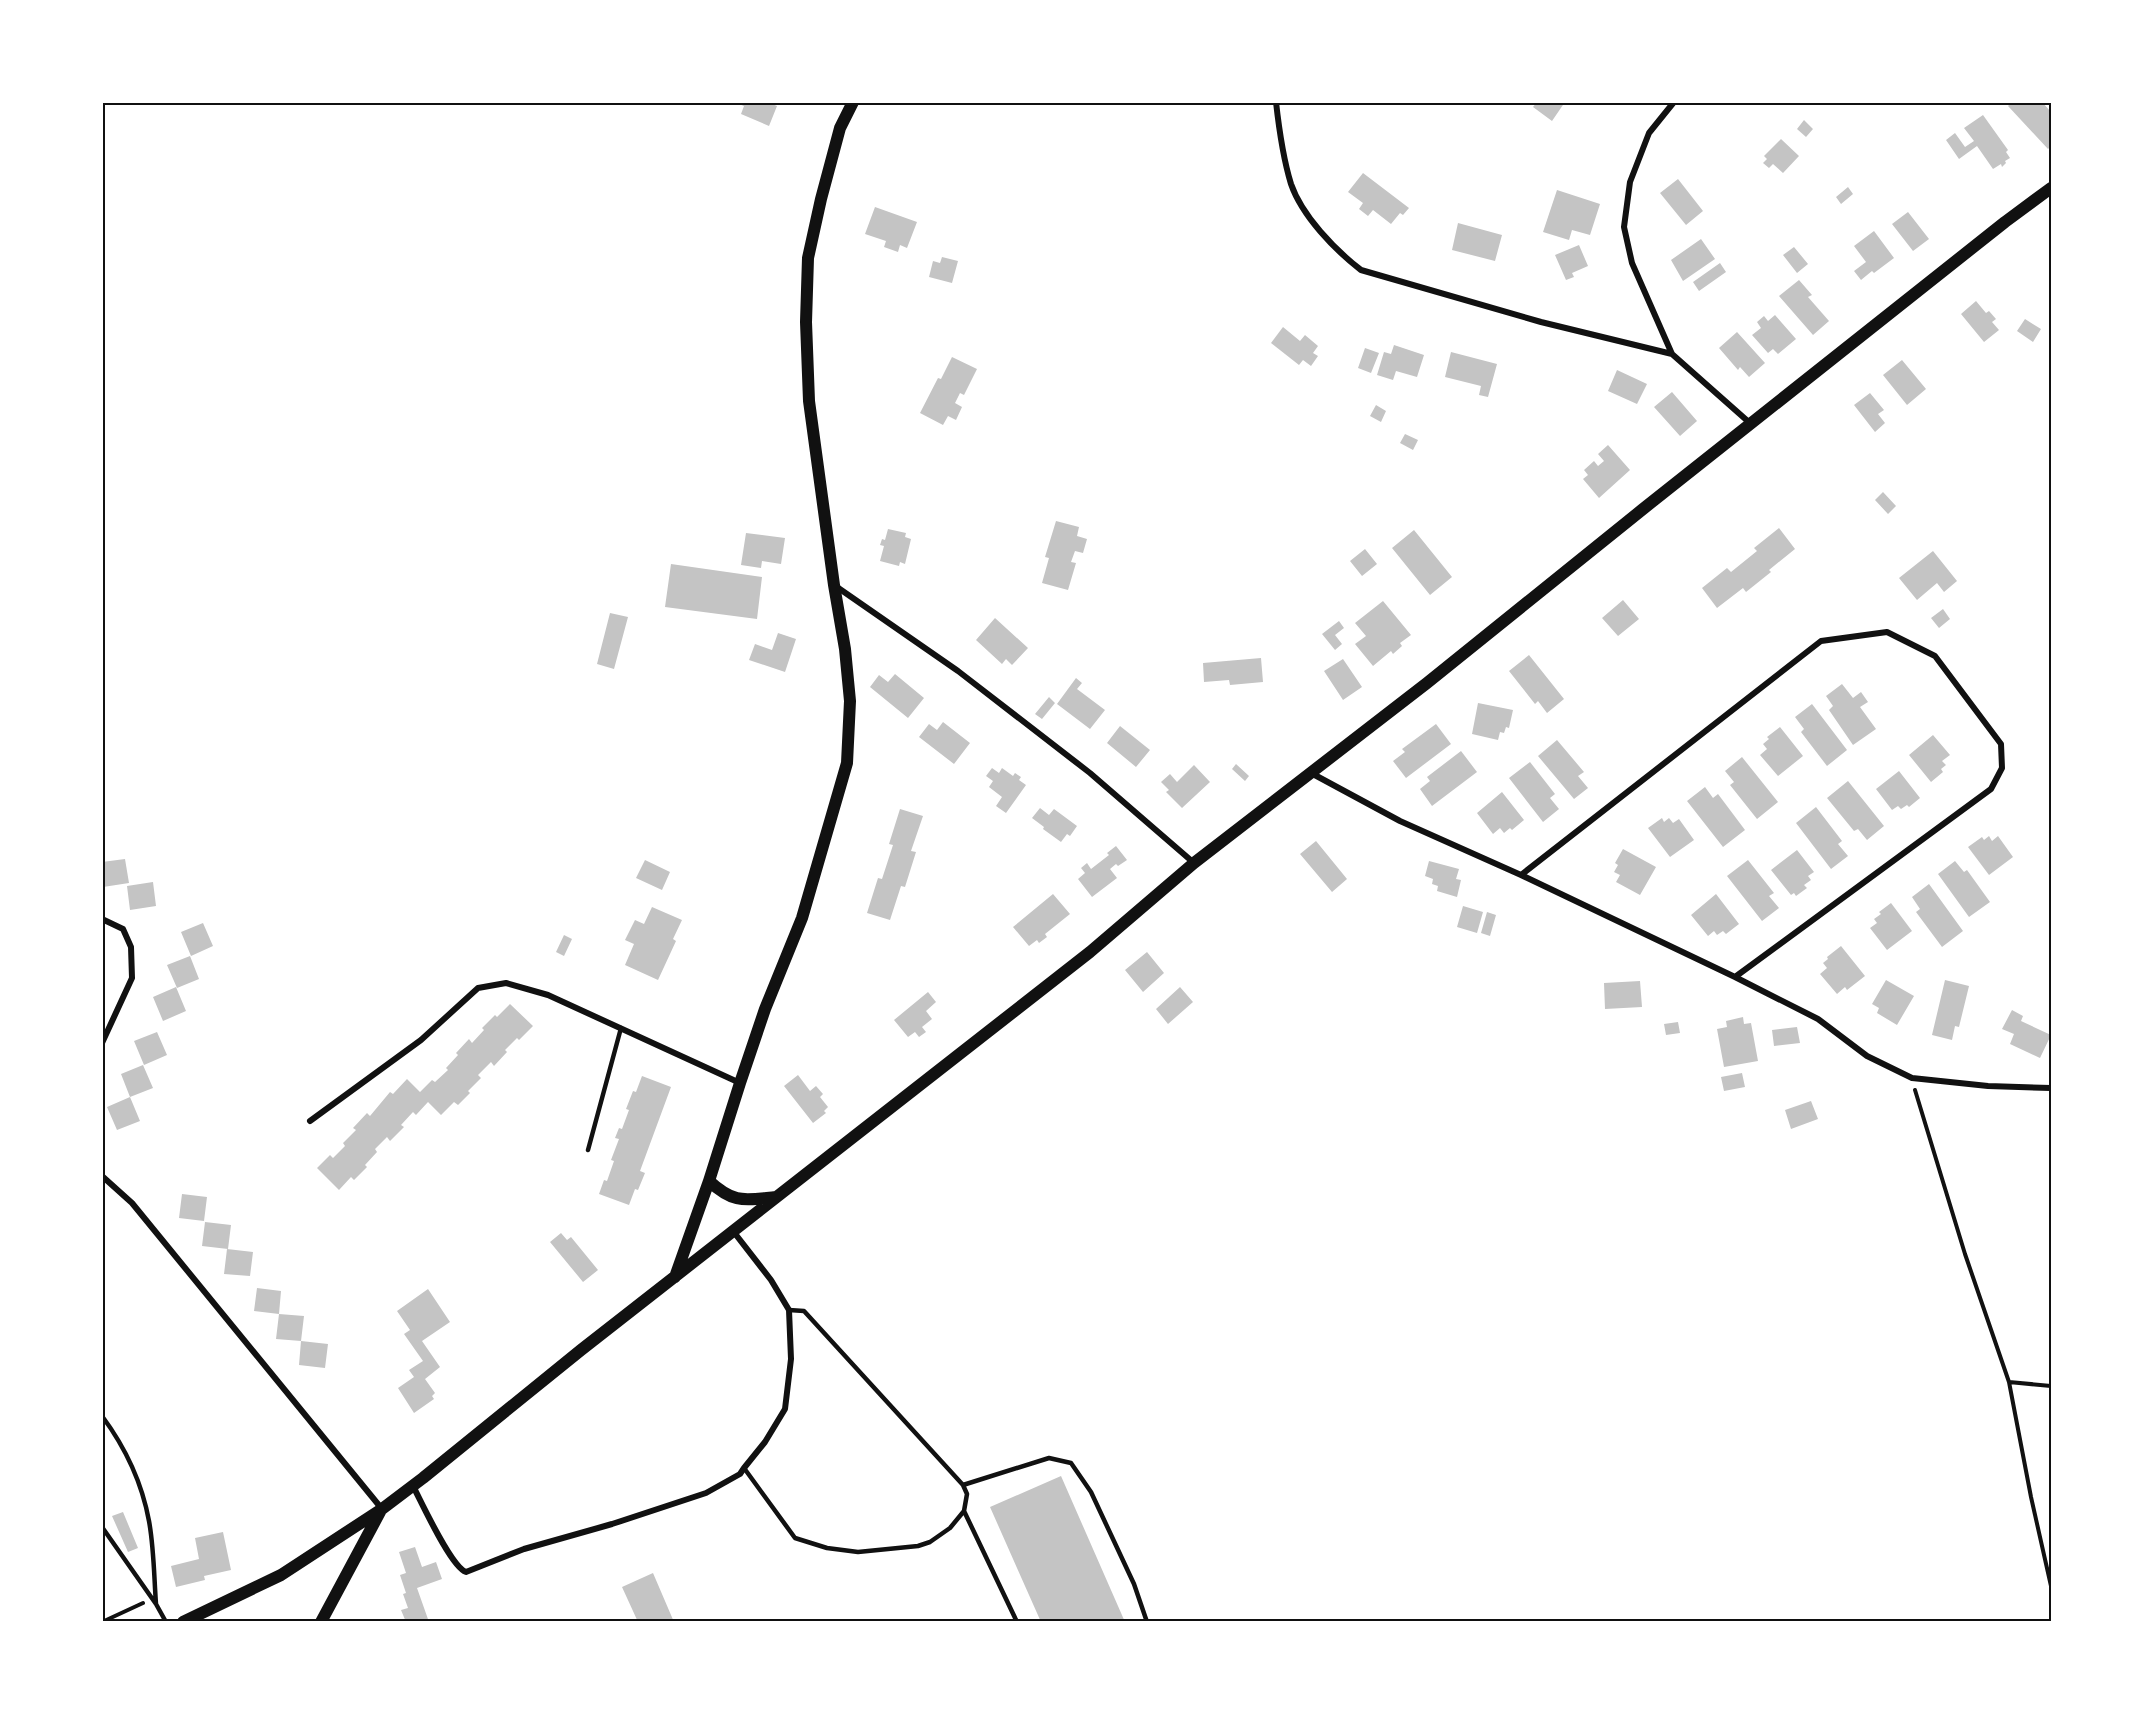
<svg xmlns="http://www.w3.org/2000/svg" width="2153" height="1724" font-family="'Fira Sans Condensed',sans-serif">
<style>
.building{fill:#c4c4c4}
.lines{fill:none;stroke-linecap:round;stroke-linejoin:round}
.path{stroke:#111;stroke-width:4}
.service{stroke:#111;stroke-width:4.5}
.minor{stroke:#111;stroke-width:6}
.secondary{stroke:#111;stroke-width:12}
.neatline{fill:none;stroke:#111;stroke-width:2}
</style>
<rect width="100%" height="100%" fill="#fff"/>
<path class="building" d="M734,102H767L777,106L769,126L741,114L744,106Z
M1537,102H1565L1552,121L1533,107Z
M2012,102H2042L2051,112V146L2048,149L2008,106Z
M1983,115L2008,150L2006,152L2010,158L2005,161L2006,163L2002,167L2001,164L1993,169L1977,146L1959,159L1946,140L1955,133L1965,147L1974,141L1964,128Z
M1804,120L1813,129L1806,137L1797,129Z
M1781,139L1799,156L1783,173L1773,164L1769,168L1763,163L1767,159L1764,156Z
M1363,173L1409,208L1403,215L1400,213L1391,224L1373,210L1368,216L1359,209L1363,203L1348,192Z
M1678,179L1703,211L1686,225L1660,193Z
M1848,187L1853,194L1841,204L1836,197Z
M1557,190L1600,204L1590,235L1572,230L1569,240L1543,232Z
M875,207L917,222L907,248L900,245L898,252L884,247L886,241L865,234Z
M1908,212L1929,239L1913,251L1892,224Z
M1458,223L1502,235L1495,261L1452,250Z
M1874,231L1894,258L1874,273L1872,271L1861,280L1854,271L1866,262L1854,246Z
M1701,239L1715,259L1683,281L1671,260Z
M1579,245L1588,266L1572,273L1574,277L1566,280L1555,255Z
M1794,247L1808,264L1797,273L1783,255Z
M942,257L958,261L952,283L929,277L933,261L940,263Z
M1720,263L1726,272L1699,291L1693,282Z
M1799,280L1812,295L1808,297L1829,321L1813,335L1779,296Z
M1976,301L1986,313L1989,311L1996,319L1992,322L1999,330L1984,342L1961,314Z
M1775,315L1796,339L1778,354L1773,349L1768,353L1752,335L1761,328L1757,322L1764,316L1768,321Z
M2025,319L2041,329L2033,342L2017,331Z
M1283,327L1300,341L1305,335L1318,346L1313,353L1318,356L1311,366L1303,360L1299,365L1271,343Z
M1737,332L1765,363L1749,377L1740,367L1738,370L1719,348Z
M1394,345L1424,355L1417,377L1396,371L1393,380L1377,375L1384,352L1391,354Z
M1365,348L1379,353L1371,373L1358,368Z
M1451,352L1497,364L1488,397L1479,395L1481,386L1445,377Z
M952,357L977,369L964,395L960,393L955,403L962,407L956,420L948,416L943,425L920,413L938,378L941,379Z
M1902,360L1926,389L1907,405L1883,375Z
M1617,370L1647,384L1637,404L1608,391Z
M1672,392L1697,421L1680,436L1654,407Z
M1870,393L1884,410L1878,414L1885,423L1875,432L1854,405Z
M1376,405L1386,411L1381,422L1370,416Z
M1405,434L1418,440L1413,450L1400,443Z
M1608,445L1630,470L1599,498L1583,479L1588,475L1584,470L1594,461L1598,466L1604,461L1598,454Z
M1883,492L1896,506L1888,514L1875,500Z
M1056,521L1079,527L1077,536L1087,539L1083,553L1075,551L1071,562L1076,563L1068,590L1042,583L1049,558L1045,557Z
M1779,528L1795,549L1769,570L1771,572L1746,592L1743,588L1717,608L1702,588L1727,568L1731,572L1757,551L1754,548Z
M888,529L906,533L905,537L911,539L905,564L900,562L899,566L880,561L884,546L880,545L882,539L885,540Z
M1414,530L1452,577L1430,595L1392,548Z
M746,533L785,538L781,564L762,561L761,568L741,565Z
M1365,549L1377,564L1362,576L1350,561Z
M1933,551L1957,581L1944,592L1937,583L1917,600L1899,578Z
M671,564L762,577L757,619L665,607Z
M1623,600L1639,619L1618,636L1602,618Z
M1383,601L1411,635L1400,643L1402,646L1393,654L1391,651L1373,666L1355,644L1366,636L1355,623Z
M1943,609L1950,619L1939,628L1931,618Z
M610,613L628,617L614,669L597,664Z
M995,618L1028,648L1012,665L1006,659L1002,664L976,640Z
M1339,621L1344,628L1335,635L1342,644L1335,650L1322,634Z
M778,633L796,639L785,672L749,660L755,644L772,650Z
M1529,655L1564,699L1547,713L1538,701L1535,704L1509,671Z
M1261,658L1263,682L1230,685L1229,680L1204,682L1203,663Z
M1343,659L1362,687L1343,700L1324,671Z
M895,674L924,698L908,718L870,687L879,675L888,682Z
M1076,678L1082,683L1077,689L1105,710L1090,729L1057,704Z
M1842,684L1853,698L1861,692L1868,702L1860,707L1876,729L1853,745L1829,710L1833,706L1826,696Z
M1049,697L1055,703L1042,719L1035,714Z
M1478,703L1513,710L1509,728L1506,727L1504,733L1500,732L1498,740L1472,734Z
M1812,704L1847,750L1827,766L1801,732L1804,729L1795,717Z
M943,722L970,743L954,764L919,737L929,724L937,730Z
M1436,724L1451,744L1406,778L1393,761L1405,752L1402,749Z
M1120,726L1150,750L1136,767L1107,743Z
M1780,727L1803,756L1778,776L1760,755L1767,749L1763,744L1769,739L1767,737Z
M1933,735L1950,755L1942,761L1946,765L1941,769L1943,772L1931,782L1909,755Z
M1557,740L1584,772L1578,776L1588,788L1574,799L1538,756Z
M1461,751L1477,772L1432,806L1420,789L1430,781L1427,777Z
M1742,757L1778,802L1757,819L1730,785L1734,782L1725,771Z
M1530,762L1555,794L1550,798L1559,809L1543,822L1509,778Z
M1236,764L1249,776L1245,781L1232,769Z
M1194,765L1210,782L1182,808L1166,792L1169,790L1161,782L1170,774L1177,782Z
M992,768L999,773L1002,768L1013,776L1015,773L1021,777L1019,780L1026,785L1006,813L996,806L1002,797L989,787L993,781L986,776Z
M1899,771L1920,798L1909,807L1907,805L1901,809L1898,806L1892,810L1876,789Z
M1848,781L1884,826L1867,840L1858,829L1854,831L1827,798Z
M1705,787L1713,798L1718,794L1745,830L1723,847L1687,801Z
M1502,792L1524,820L1512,830L1510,828L1504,833L1500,828L1493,834L1477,813Z
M1816,807L1842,841L1838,844L1848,856L1831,869L1796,823Z
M1040,808L1049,815L1054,809L1077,826L1070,836L1067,834L1061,842L1043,829L1044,827L1032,818Z
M900,809L923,816L911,851L916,852L905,887L901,886L890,920L867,913L878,878L882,879L893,845L889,844Z
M1662,818L1664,822L1669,818L1673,823L1679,819L1694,840L1670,857L1648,828Z
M1989,836L1992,841L1998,836L2013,857L1989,875L1968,847L1982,837L1984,840Z
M1316,841L1347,879L1332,892L1300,854Z
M1116,846L1127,860L1118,866L1116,864L1110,869L1117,878L1092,897L1078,879L1085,873L1081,868L1087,863L1091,869L1109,855L1107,853Z
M1623,849L1656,867L1640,895L1616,882L1620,875L1614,872L1618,865L1615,863Z
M1797,850L1814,872L1808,876L1811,880L1804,885L1807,888L1796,896L1794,893L1791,895L1771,870Z
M125,859L129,883L103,887L102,862Z
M645,860L670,872L662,890L636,878Z
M1748,860L1774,893L1769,896L1779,908L1762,921L1727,876Z
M1429,861L1459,869L1456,879L1461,880L1457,897L1437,891L1438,886L1432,884L1433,879L1425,876Z
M1955,861L1964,872L1967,870L1990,902L1969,917L1938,874Z
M153,882L156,906L130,910L127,886Z
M1929,884L1963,931L1942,947L1916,912L1920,909L1912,897Z
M1053,894L1070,914L1045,934L1047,937L1039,943L1037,940L1029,946L1013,927Z
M1716,894L1739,924L1726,934L1723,931L1717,935L1714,931L1708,936L1691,915Z
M1891,903L1912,931L1887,950L1870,928L1877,923L1874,919L1881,914L1879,912Z
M1463,906L1483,912L1477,933L1457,927Z
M652,907L682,920L673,939L676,941L658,980L625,965L634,944L625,940L635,920L644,924Z
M1487,912L1496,915L1490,936L1481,933Z
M203,923L213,946L191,956L181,932Z
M564,935L572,939L564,956L556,952Z
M1841,946L1865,976L1847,990L1845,987L1837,994L1820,974L1827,968L1823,963L1828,959L1827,957Z
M1147,952L1164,973L1143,992L1125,970Z
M190,956L199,979L177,988L167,965Z
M1886,980L1914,996L1897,1025L1877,1013L1879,1008L1872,1004Z
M1945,980L1969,986L1959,1027L1955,1026L1952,1040L1932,1035Z
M1640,981L1642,1007L1605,1009L1604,983Z
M176,987L186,1011L163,1021L153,997Z
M1180,987L1193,1002L1168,1024L1156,1009Z
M928,992L936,1002L926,1011L932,1019L922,1027L926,1032L919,1037L915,1032L908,1037L894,1020Z
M510,1004L533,1026L519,1040L517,1038L505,1050L507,1052L494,1066L491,1062L478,1075L481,1078L468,1091L470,1093L458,1105L454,1102L441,1115L428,1102L416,1115L413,1112L401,1125L404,1127L390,1141L387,1137L375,1149L377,1152L365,1165L367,1167L354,1180L351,1177L339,1190L317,1168L330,1155L333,1158L345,1146L343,1143L356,1130L353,1128L367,1113L370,1116L390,1092L393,1094L407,1079L420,1092L432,1080L435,1082L448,1070L446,1068L458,1055L456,1053L469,1039L472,1043L484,1030L482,1028L495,1015L497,1017Z
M2012,1010L2023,1016L2021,1021L2051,1035L2040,1058L2010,1044L2014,1034L2002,1029Z
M1743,1017L1744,1024L1751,1023L1758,1061L1724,1067L1717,1029L1727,1027L1726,1021Z
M1678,1022L1680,1033L1666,1035L1664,1024Z
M1797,1027L1800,1043L1774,1046L1772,1030Z
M157,1032L167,1055L144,1065L134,1041Z
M143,1065L153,1088L130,1097L121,1074Z
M1742,1073L1745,1087L1724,1091L1721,1077Z
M798,1075L810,1091L816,1086L823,1094L820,1097L828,1107L824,1111L826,1113L813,1123L784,1086Z
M642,1076L671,1087L640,1171L645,1173L638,1190L635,1189L629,1205L599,1194L604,1180L607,1181L614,1161L611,1160L619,1139L615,1138L619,1128L622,1129L629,1110L626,1109L633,1091L636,1092Z
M130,1097L140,1121L117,1130L107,1107Z
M1811,1101L1818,1119L1791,1129L1785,1110Z
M182,1194L207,1197L204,1221L179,1218Z
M205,1222L231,1225L228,1249L202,1246Z
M561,1233L567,1240L571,1237L598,1270L583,1282L550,1242Z
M227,1249L253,1252L250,1276L224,1274Z
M257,1288L281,1291L279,1314L254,1311Z
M428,1289L450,1322L422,1341L440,1367L425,1379L435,1393L432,1396L434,1399L414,1413L398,1388L414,1377L409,1370L423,1361L404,1334L410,1330L397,1311Z
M279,1314L304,1316L301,1341L276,1339Z
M301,1341L328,1344L325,1368L299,1365Z
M1061,1476L1125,1622H1041L990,1507Z
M123,1512L138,1548L128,1552L112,1516Z
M223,1532L231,1570L204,1576L205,1580L176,1587L171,1566L199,1559L195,1538Z
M415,1547L422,1567L436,1562L442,1579L417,1588L429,1622H406L401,1610L408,1608L403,1594L406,1593L400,1575L406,1573L399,1552Z
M653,1573L674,1622H638L622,1587Z"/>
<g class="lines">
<path class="path" d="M1915,1090L1965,1254L2009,1382L2031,1497L2051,1586
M2009,1382L2051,1386
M102,1622L143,1603"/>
<path class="service" d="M588,1150L621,1028
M102,1416C125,1447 142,1483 149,1521C154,1548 154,1577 156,1604
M744,1468L795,1538L827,1548L858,1552L918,1546L930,1542L950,1528L964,1511L967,1494L963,1485L804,1311L789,1310
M963,1485L1049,1458L1071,1463L1091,1492L1134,1584L1147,1622
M964,1511L1017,1622
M102,1527L156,1604L166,1622"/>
<path class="minor" d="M1276,102C1279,129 1283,158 1291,184C1302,216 1335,250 1361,270L1541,322L1672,354L1751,424
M1672,354L1632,263L1624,227L1630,182L1649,133L1674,102
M834,585L958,671L1090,773L1194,863
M1311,773L1400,821L1521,875L1735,977L1818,1019L1867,1056L1912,1078L1988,1086L2051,1088
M1521,875L1821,641L1887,632L1935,656L2001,744L2002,768L1991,789L1735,977
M102,919L123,929L131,947L132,978L102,1043
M310,1121L421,1040L478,988L506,983L548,995L740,1083
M102,1176L132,1203L382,1509
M413,1486C422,1503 451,1567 466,1572L524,1549L612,1524L706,1493L740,1474L744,1468L765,1442L785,1409L791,1359L789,1310L771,1280L733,1231"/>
<path class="secondary" d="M709,1181C734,1204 744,1200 776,1197
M675,1277L709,1181L740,1083L765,1009L802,918L847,763L850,701L845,649L834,585L809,401L806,322L808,258L821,199L840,128L853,102
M183,1622L281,1575L382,1509L423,1478L581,1350L1090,952L1194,863L1427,683L1643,509L2005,222L2051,188
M321,1622L380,1512"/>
</g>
<rect width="2153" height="1724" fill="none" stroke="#ffffff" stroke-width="207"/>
<rect x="104" y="104" width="1946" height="1516" class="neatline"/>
</svg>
